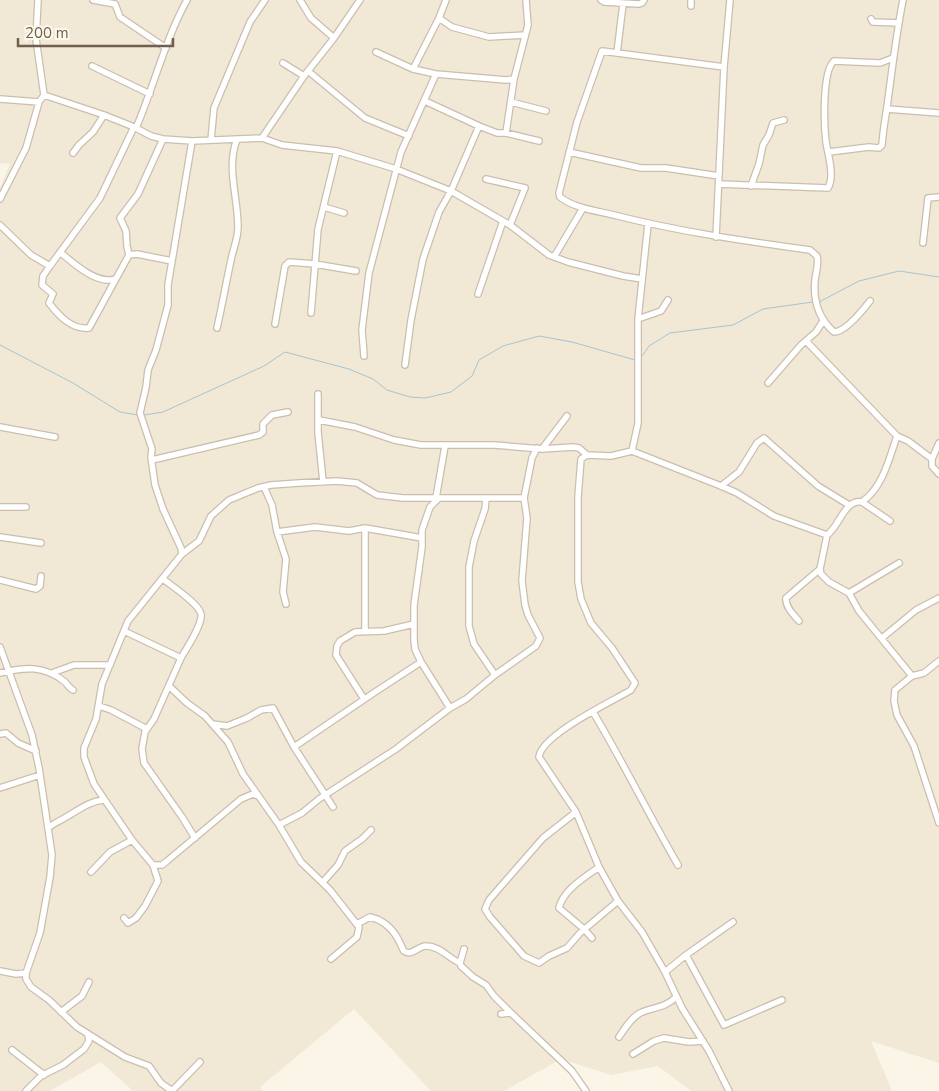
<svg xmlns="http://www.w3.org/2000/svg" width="939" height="1091" font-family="'Nunito Sans',sans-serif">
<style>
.residential{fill:#f1e8d6}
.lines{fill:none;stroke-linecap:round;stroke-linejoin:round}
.stream{stroke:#a5c5d2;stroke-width:1}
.street-casing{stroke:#cbbeae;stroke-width:8}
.street{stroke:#fff;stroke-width:5.5}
</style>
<rect width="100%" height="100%" fill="#faf5e7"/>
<path class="residential" d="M0,0H939V1063L871,1041L892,1091H691L658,1066L611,1075L561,1059L504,1091H431L354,1009L260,1087L263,1091H133L101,1062L50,1091H0V188L10,164L0,163Z"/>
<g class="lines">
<path class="stream" d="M819,302L859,281L899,271L939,277
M0,345L73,383L120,412L138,415
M640,359L649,346L670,333L733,325L763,309L813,302
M144,415L163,412L264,366L285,352L349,369L373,379L387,390L410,397L425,398L451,392L472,376L479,360L503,346L539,336L572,342L635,360"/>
<defs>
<path id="street" d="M93,0L115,4L120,17L166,48
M300,0L311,18L334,38
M526,0L528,25L514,79L506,133H497L479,126L451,191L510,225L549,255L568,262L623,276L642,279
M601,0L604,2L639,4L642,3L644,0
M691,0V6
M439,18L452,27L489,37L525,35
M871,19L873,22L899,23
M376,52L413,69L436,74L506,80L514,79
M617,53L623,4
M283,63L304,76
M92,66L150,94
M724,67L602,51L577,122L559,193L560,197C575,209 599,211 618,216C681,232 745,241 810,250L817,256C819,264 816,272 815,280C813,301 818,318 834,332C845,332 863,310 870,301
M413,69L439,18L446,0
M308,71L365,118L409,136
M44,95L104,115L134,127L151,136L163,139L192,141L262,138L282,145L337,151L396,169L451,191L439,212L423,259L411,320L405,365
M0,99L39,102
M425,101L479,126
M511,102L546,111
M887,109L939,113
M134,127L100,198L50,266L43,276L42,285L53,294L49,303C59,316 72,330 89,328L129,255L137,254L172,261
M136,128C154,86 165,40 187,0
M506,133L539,141
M262,138L304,76L334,38L360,0
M211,140L214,108L250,22L265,0
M569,152L641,168H666L719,176
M829,152L869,147L879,148L882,145C883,131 885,120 887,107C892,71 896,35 903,0
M73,153L79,145L93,132L104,115
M486,179L525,188L510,225
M719,184L828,188C835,176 828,155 826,142C824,125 822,71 834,61L880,63L893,58
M751,186L759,164L763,145L769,135L773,123L784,120
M0,199L26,148L39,102L44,95L36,39L38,0
M324,207L344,213
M0,225L31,255L50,266
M716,237L724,67L730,0
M923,243L928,198L939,197
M60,252C73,263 97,285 115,279
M129,255L127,246L126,231L120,218L138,194L163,139
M554,257L583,208
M478,294L503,221
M311,313L318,229L337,151
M638,319L661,311L668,300
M275,324L285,266L289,262L315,264L356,271
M217,328C222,306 226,283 231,260C233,249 238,239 238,227C238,197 226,168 237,139
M806,341L897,436L908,441L932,459V466L939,474
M364,356L362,330L369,273L401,152L436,74
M768,383L801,345L816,332L823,321
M318,394V432L323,482
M319,420L355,427L394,440L421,445H494L542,449L573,447L579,448L587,455
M0,427L55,437
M542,449L567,416
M632,451L638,423V319L648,224
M932,459L939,443
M152,460L259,435L263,432V424L272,415L288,412
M721,486L739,472L757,443L764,438L818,486L849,505
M264,487L272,505L277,532L286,559L283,592L286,604
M436,498L445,446
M439,498L430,507L422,530V547L414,605V640L415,649L421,662L450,708
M486,498L485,509L474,541L469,567V626L474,644L495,675
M862,502C883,487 889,459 897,436
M0,507H26
M277,532L315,527L349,531L365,528L422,538
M827,535C840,526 844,499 862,502L890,521
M0,537L41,543
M182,554L181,548L163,509L155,485L151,457L152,449L140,413L146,387L148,370L156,350L168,305V285L192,141
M163,579C172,586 199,604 201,614C203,624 186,649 181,658
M0,580L36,589L40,586L41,576
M849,593L899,563
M799,621C794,615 785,607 786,598L820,569
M365,631V528
M882,638L916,610L939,598
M0,647L32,735L39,768L52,855L50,877L40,933L26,973V979L31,987L49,1000L77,1027L125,1057L149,1066L161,1083L172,1091
M0,673C25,667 44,665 65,682C68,685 69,688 73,690
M52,673L74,665H110
M912,676L895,690L894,701L897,715L914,746L939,823
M169,686L187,703L205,716L228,742L243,774L279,825L301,862L330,890L359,927L357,937L331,959
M364,699L336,655L337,646L340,641L355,632L384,631L414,624
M99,706L111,710L147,729L154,719L181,658L124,631
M593,712C623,762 649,815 678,865
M212,724L227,726L247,718L261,710L273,708L294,747
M147,729L145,732L142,749L144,763L182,817L195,838
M0,734L6,733L18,743L36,751
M0,788L40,775
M333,807L294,747L375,692L421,662
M576,812L543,838L489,900L485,909L490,917L524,956L539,963L549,956L567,948L580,933L618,901
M279,825L302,813L319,799L396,749L450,708L466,699L495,675L536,646L540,638L528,615L525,605L522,581L527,518L524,498L532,458L537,448
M48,828C54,823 60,821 66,817C79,810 89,801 104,800
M153,865H162L167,861L241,799L253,794L258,796
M91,872L110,852L132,840
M323,882L338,865L345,851L362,839L371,830
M124,918L128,923L136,918L145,906L158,881L153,865L132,840L94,784L84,757V748L96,719L102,684L128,621L182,554L199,541L211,516L229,500L258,488L271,485L299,483L337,481L357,483L377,495L403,498H524
M357,924L370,917C383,920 393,929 399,941C401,944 402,949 404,951C411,957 418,946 426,946C440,946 448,958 460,963
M592,938L584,929L559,908C563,890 584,878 599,867
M464,949L460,963L461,966L473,977L486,985L494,996L511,1013
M686,955L733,922
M0,971L16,974L26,973
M665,972L686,955L724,1025L782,1000
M61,1012L82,996L89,982
M501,1014L511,1013L572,1071L586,1091
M619,1037C625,1028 631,1018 640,1013C652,1007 666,1008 676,997
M12,1050L44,1075
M633,1054L654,1041L664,1038L689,1042L703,1041
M26,1091L41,1076L63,1065L84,1049L89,1041L88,1035
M172,1091L200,1062
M729,1091L709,1051L682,1008L665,972L642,932L618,901L599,867L576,812L539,757C541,735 611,702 631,690L635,683L612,648L591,623L581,599L578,582V497L581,459L587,455L611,456L632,451L721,486L737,493L774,516L827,535L820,569L821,574L829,582L849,593L859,611L912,676L924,673L939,661"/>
</defs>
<use href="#street" class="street-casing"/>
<use href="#street" class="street"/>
</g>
<path d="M18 38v8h155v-8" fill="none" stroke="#715f4e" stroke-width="2.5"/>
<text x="25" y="38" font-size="15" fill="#715f4e" stroke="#fdf9ed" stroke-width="4" paint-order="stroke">200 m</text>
</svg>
